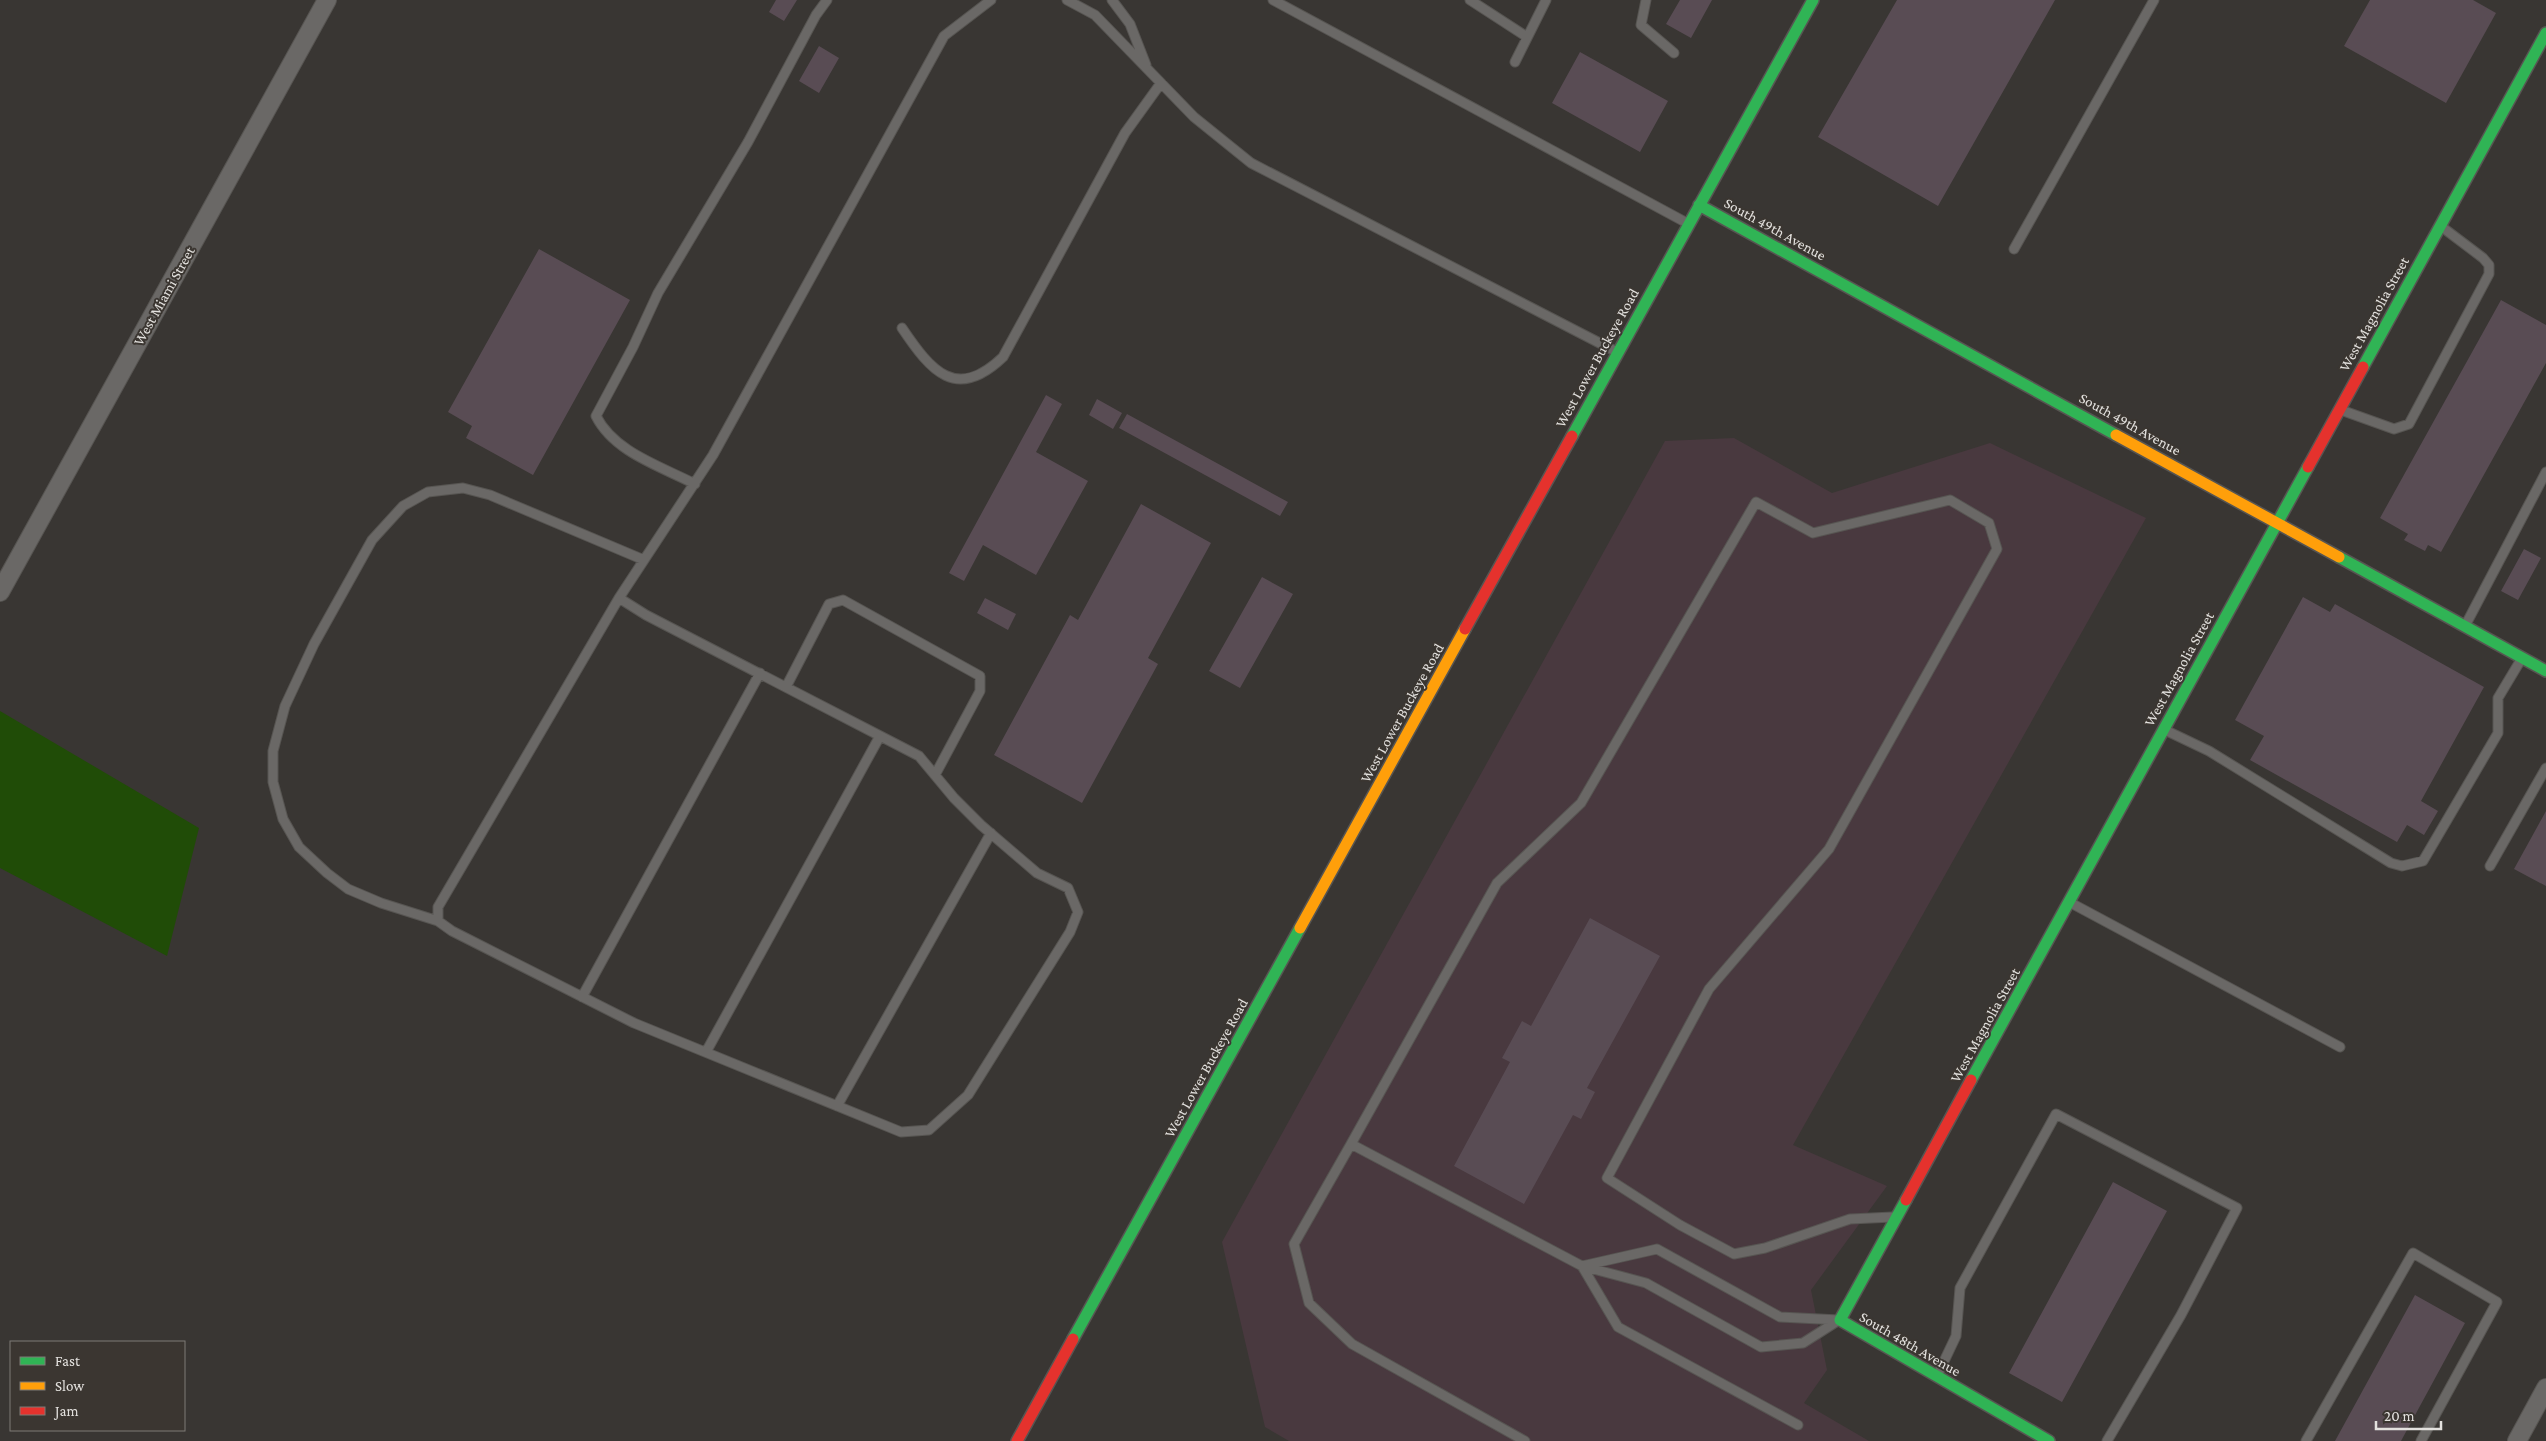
<svg xmlns="http://www.w3.org/2000/svg" width="2546" height="1441" font-family="'Crimson Pro',serif">
<style>
.industrial{fill:#49393f}
.green{fill:#204c07}
.building{fill:#594c54}
.lines{fill:none;stroke-linecap:round;stroke-linejoin:round}
.lane-casing{stroke:#575552;stroke-width:11}
.street-casing{stroke:#575552;stroke-width:20}
.fast-casing{stroke:#575552;stroke-width:14}
.slow-casing{stroke:#575552;stroke-width:14}
.jam-casing{stroke:#575552;stroke-width:14}
.lane{stroke:#6a6866;stroke-width:9}
.street{stroke:#6a6866;stroke-width:18}
.fast{stroke:#30b455;stroke-width:11}
.slow{stroke:#ff9f0a;stroke-width:11}
.jam{stroke:#e5322d;stroke-width:11}
.labels{text-anchor:middle;dominant-baseline:central;stroke-width:4;stroke-linejoin:round;paint-order:stroke}
.street-label{font-size:15px;fill:#e3e1de;stroke:#3b3631}
</style>
<rect width="100%" height="100%" fill="#393633"/>
<path class="industrial" d="M1734,438L1832,493L1990,443L2146,518L1793,1145L1887,1186L1811,1290L1827,1370L1804,1403L1869,1441H1289L1265,1427L1222,1242L1665,441Z"/>
<path class="green" d="M0,711L199,828L167,956L0,868Z"/>
<path class="building" d="M776,0H797L784,21L769,12Z
M1680,0H1712L1691,38L1666,24Z
M1897,0H2055L1938,206L1818,137Z
M2370,0H2473L2496,13L2446,103L2344,46Z
M819,46L839,58L819,93L799,81Z
M1580,52L1668,101L1640,152L1552,103Z
M539,249L630,300L533,475L466,438L472,426L448,412Z
M2501,300L2546,325V363L2441,552L2428,545L2425,551L2404,540L2408,534L2380,518Z
M1046,395L1062,404L1036,452L1088,481L1036,575L983,545L964,581L949,573Z
M1097,399L1122,413L1113,429L1089,415Z
M1127,414L1288,502L1280,516L1119,428Z
M1141,504L1211,543L1148,658L1158,664L1082,803L994,755L1070,615L1078,620Z
M2524,549L2541,558L2518,600L2501,591Z
M1262,577L1293,594L1240,688L1209,671Z
M2303,597L2330,612L2335,604L2484,687L2421,801L2438,811L2424,835L2407,825L2397,842L2250,760L2264,736L2235,720Z
M985,598L1016,614L1008,630L977,613Z
M2546,811V886L2514,869Z
M1590,918L1660,956L1587,1088L1595,1092L1581,1119L1573,1115L1524,1204L1454,1166L1510,1062L1502,1058L1522,1021L1531,1026Z
M2113,1182L2167,1211L2062,1402L2009,1373Z
M2415,1295L2465,1323L2401,1441H2335Z"/>
<g class="lines">
<defs>
<path id="lane" d="M1067,0L1095,15L1194,117L1251,163L1617,352
M1112,0L1130,24L1146,65
M1273,0L1687,223
M1470,0L1527,37
M1646,0L1641,25L1674,53
M1515,62L1546,0
M2014,249L2154,0
M902,328C931,371 956,402 1003,357L1125,133L1161,83
M2341,410L2394,429L2409,424L2489,274V265L2483,258L2442,227
M695,484C660,466 614,452 596,416L633,347L658,293L748,142L816,15L827,0
M619,598L438,907V921L452,931L634,1023L901,1132L929,1130L968,1095L1070,932L1078,912L1068,888L1037,873L981,825L954,798L919,756L646,615L619,598L713,455L944,36L991,0
M2465,626L2546,472
M786,687L829,604L843,600L980,676V691L935,775
M2165,730L2209,751L2391,863L2402,866L2423,861L2498,733V698L2522,658
M2490,866L2546,768
M2071,903L2340,1047
M438,921L381,903L348,889L327,873L299,847L283,819L273,782V751L285,706L314,644L372,540L403,506L428,492L463,488L490,495L644,560
M582,997L760,673
M706,1052L880,736
M837,1106L991,833
M1351,1144L1294,1244L1309,1303L1352,1344L1525,1441
M1839,1320L1803,1343L1761,1347L1646,1283L1582,1266L1351,1144L1497,883L1581,803L1756,502L1813,533L1950,500L1989,523L1997,549L1829,849L1709,989L1607,1178L1680,1225L1734,1254L1765,1248L1850,1219L1893,1217
M1938,1374L1956,1336L1960,1288L2056,1114L2237,1208L2181,1315L2107,1441
M1798,1425L1618,1327L1582,1266L1657,1249L1780,1317L1839,1320
M2306,1441L2413,1253L2497,1302L2421,1441"/>
<path id="street" d="M0,592L327,0
M2517,1441L2546,1388"/>
<path id="fast" d="M1699,205L2116,435
M2363,367L2546,33
M1572,436L1813,0
M2339,557L2546,671
M1971,1080L2308,467
M1906,1200L1840,1320L2049,1441
M1073,1339L1300,928"/>
<path id="slow" d="M2116,435L2339,557
M1300,928L1465,629"/>
<path id="jam" d="M2308,467L2363,367
M1465,629L1572,436
M1906,1200L1971,1080
M1017,1441L1073,1339"/>
</defs>
<use href="#lane" class="lane-casing"/>
<use href="#street" class="street-casing"/>
<use href="#fast" class="fast-casing"/>
<use href="#slow" class="slow-casing"/>
<use href="#jam" class="jam-casing"/>
<use href="#lane" class="lane"/>
<use href="#street" class="street"/>
<use href="#fast" class="fast"/>
<use href="#slow" class="slow"/>
<use href="#jam" class="jam"/>
</g>
<g class="labels">
<g class="street-label">
<text transform="translate(1775 229) rotate(29)">South 49th Avenue</text>
<text transform="translate(164 296) rotate(-61)">West Miami Street</text>
<text transform="translate(2374 314) rotate(-61)">West Magnolia Street</text>
<text transform="translate(1597 358) rotate(-61)">West Lower Buckeye Road</text>
<text transform="translate(2130 424) rotate(29)">South 49th Avenue</text>
<text transform="translate(2179 669) rotate(-61)">West Magnolia Street</text>
<text transform="translate(1402 713) rotate(-61)">West Lower Buckeye Road</text>
<text transform="translate(1985 1025) rotate(-61)">West Magnolia Street</text>
<text transform="translate(1206 1068) rotate(-61)">West Lower Buckeye Road</text>
<text transform="translate(1910 1344) rotate(30)">South 48th Avenue</text>
</g>
</g>
<rect x="10" y="1341" width="175" height="90" fill="#3b3631" stroke="#7e7a76"/>
<rect x="20" y="1357" width="25" height="8" fill="#30b455" stroke="#7e7a76"/>
<text x="55" y="1366" font-size="15" fill="#e3e1de">Fast</text>
<rect x="20" y="1382" width="25" height="8" fill="#ff9f0a" stroke="#7e7a76"/>
<text x="55" y="1391" font-size="15" fill="#e3e1de">Slow</text>
<rect x="20" y="1407" width="25" height="8" fill="#e5322d" stroke="#7e7a76"/>
<text x="55" y="1416" font-size="15" fill="#e3e1de">Jam</text>
<path d="M2376 1421v8h65v-8" fill="none" stroke="#e3e1de" stroke-width="2.5"/>
<text x="2384" y="1421" font-size="15" fill="#e3e1de" stroke="#3b3631" stroke-width="4" paint-order="stroke">20 m</text>
</svg>
